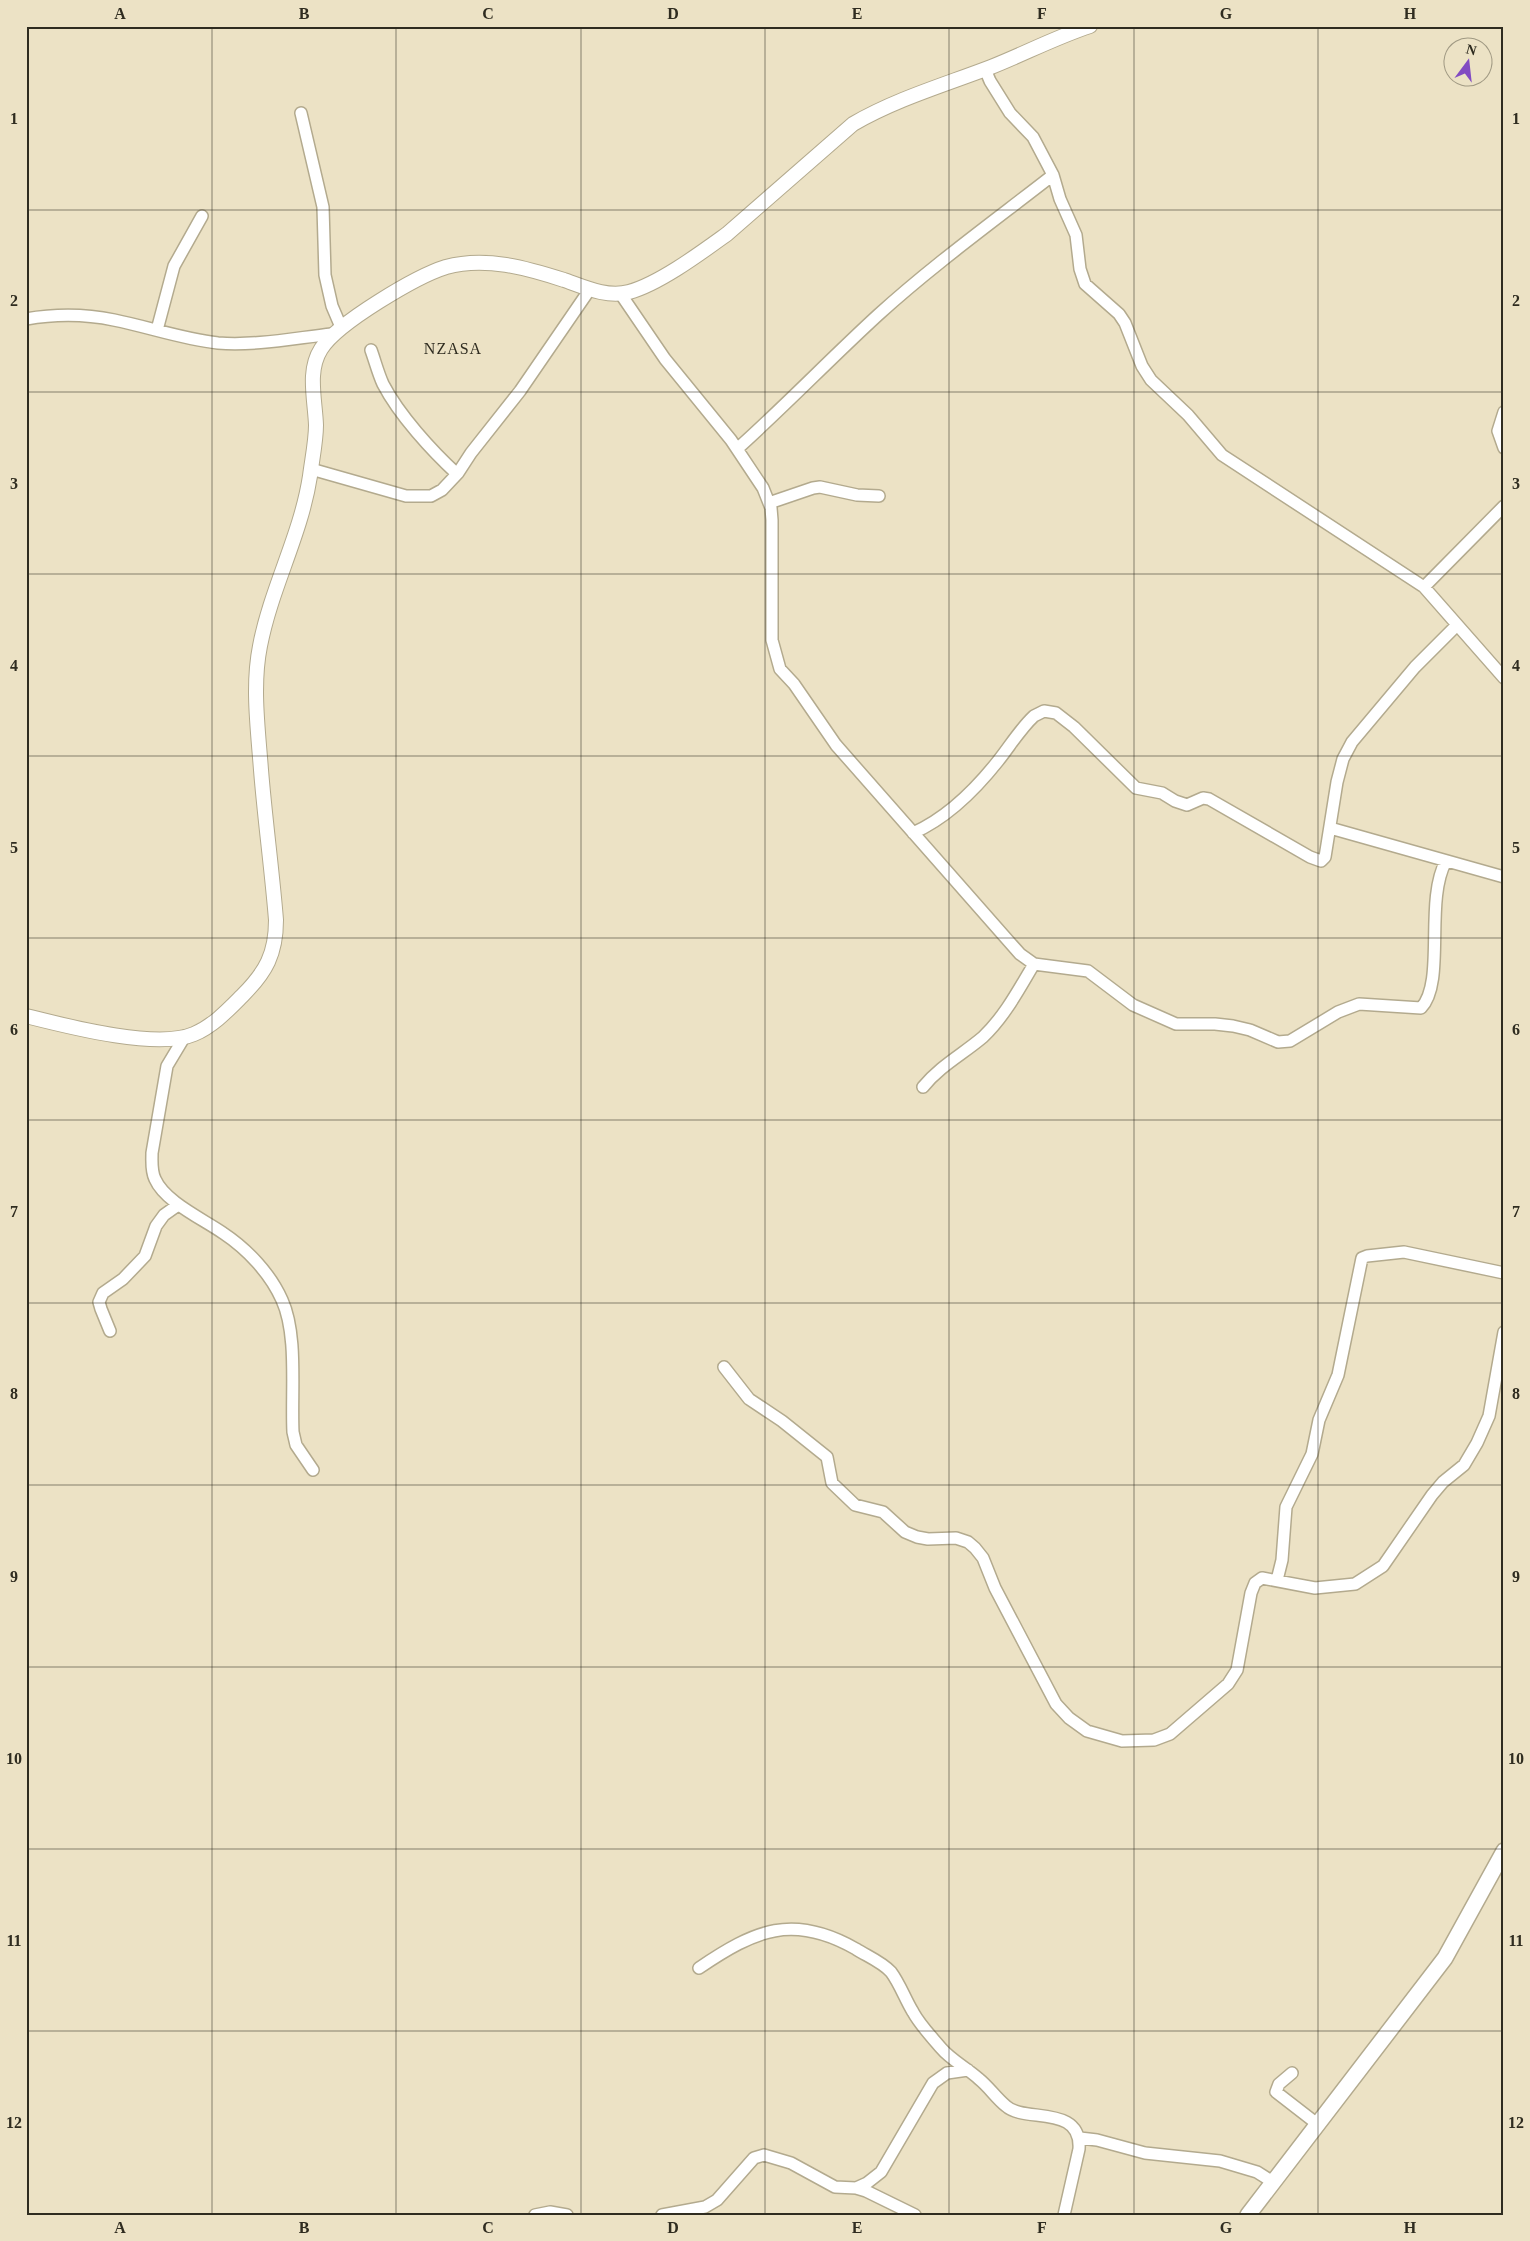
<svg xmlns="http://www.w3.org/2000/svg" width="1530" height="2241" font-family="'Times New Roman',serif">
<style>
.lines{fill:none;stroke-linecap:round;stroke-linejoin:round}
.minor-casing{stroke:#b3aa8e;stroke-width:14}
.tertiary-casing{stroke:#b3aa8e;stroke-width:16}
.secondary-casing{stroke:#b3aa8e;stroke-width:18}
.minor{stroke:#fff;stroke-width:11}
.tertiary{stroke:#fff;stroke-width:14}
.secondary{stroke:#fff;stroke-width:15}
.grid{fill:none;stroke:#2f2c20;stroke-width:1;stroke-opacity:0.55}
.labels{text-anchor:middle;dominant-baseline:central;stroke-width:5;stroke-linejoin:round;paint-order:stroke}
.quarter-label{font-size:16px;letter-spacing:1px;fill:#2f2c20;stroke:#ece2c5}
.neatline{fill:none;stroke:#2f2c20;stroke-width:2}
.grid-label{font-size:16px;text-anchor:middle;font-weight:bold;fill:#2f2c20}
</style>
<rect width="100%" height="100%" fill="#ece2c5"/>
<g class="lines">
<defs>
<path id="minor" d="M985,69L990,81L1010,113L1033,137L1053,175L1060,199L1076,235L1080,269L1085,284L1119,314L1125,323L1142,366L1151,380L1188,415L1222,455L1424,587L1504,678
M301,113L323,207L325,275L332,306L341,327
M620,293L665,359L731,440L763,488L771,508L772,520V640L780,669L794,684L836,745L1020,954L1034,964L1088,971L1133,1005L1176,1024H1215L1233,1026L1250,1030L1278,1042L1290,1041L1338,1012L1359,1004L1421,1008C1446,982 1424,901 1446,861
M26,319C55,314 85,314 114,320C149,327 182,339 218,343C255,346 295,338 332,334
M157,330L174,266L202,216
M371,350C375,361 378,373 383,384C399,415 432,451 457,474
M1504,412L1498,431L1504,448
M737,449C785,406 830,359 878,315C933,265 994,221 1053,175
M311,469L406,496H431L442,490L458,473L471,453L520,391L590,289
M769,503L813,488L820,487L857,495L879,496
M1424,587L1504,506
M1330,828L1504,877
M913,833C947,818 975,790 998,761C1010,746 1020,729 1034,716L1044,711L1056,713L1074,727L1136,788L1162,793L1175,801L1187,805L1203,798L1209,799L1310,857L1321,861L1325,857L1337,782L1343,759L1352,742L1415,667L1457,625
M185,1036L167,1066L152,1153C152,1162 151,1171 155,1179C165,1202 203,1219 223,1233C247,1249 270,1273 282,1300C298,1335 291,1392 293,1432L296,1445L313,1470
M923,1087C940,1066 963,1054 983,1037C1005,1016 1019,989 1034,964
M110,1331L101,1309L99,1302L103,1293L123,1279L145,1256L156,1226L164,1215L178,1205
M724,1367L749,1399L782,1421L827,1457L832,1483L855,1505L883,1512L905,1532L917,1537L928,1539L956,1538L968,1542L975,1548L983,1558L995,1588L1056,1704L1069,1718L1087,1731L1122,1741L1154,1740L1170,1734L1228,1684L1237,1670L1251,1593L1255,1583L1262,1578L1315,1588L1355,1584L1383,1566L1432,1495L1443,1482L1464,1465L1477,1443L1489,1416L1504,1332
M1277,1580L1282,1560L1286,1507L1312,1454L1319,1420L1338,1375L1362,1258L1367,1256L1404,1252L1504,1273
M699,1968C755,1930 793,1913 856,1949C867,1956 882,1962 891,1972C900,1984 905,1999 913,2012C920,2025 931,2036 941,2048C951,2060 967,2068 979,2079C989,2087 996,2098 1006,2106C1024,2123 1082,2104 1079,2149L1064,2215
M1292,2073L1279,2084L1276,2092L1316,2123
M1080,2138L1097,2140L1145,2153L1220,2161L1257,2172L1273,2182
M856,2188L867,2183L881,2172L933,2083L947,2073L968,2070
M535,2215L550,2212L567,2215
M662,2215L705,2207L717,2200L754,2158L764,2155L791,2163L835,2187L856,2188L866,2191L915,2215"/>
<path id="tertiary" d="M26,1016C66,1026 157,1050 194,1034C213,1026 228,1010 242,996C266,972 276,954 276,920C272,870 265,820 261,770C258,729 252,686 260,646C271,588 301,535 310,476C312,460 316,441 316,425C315,399 307,371 321,349C337,323 417,276 446,267C485,256 527,268 564,280C584,287 607,298 629,292C659,284 702,252 727,234L853,124C896,99 944,85 991,67C1024,54 1056,37 1090,26"/>
<path id="secondary" d="M1248,2215L1445,1958L1504,1851"/>
</defs>
<use href="#minor" class="minor-casing"/>
<use href="#tertiary" class="tertiary-casing"/>
<use href="#secondary" class="secondary-casing"/>
<use href="#minor" class="minor"/>
<use href="#tertiary" class="tertiary"/>
<use href="#secondary" class="secondary"/>
</g>
<path class="grid" d="M212,26V2215M396,26V2215M581,26V2215M765,26V2215M949,26V2215M1134,26V2215M1318,26V2215M26,210H1504M26,392H1504M26,574H1504M26,756H1504M26,938H1504M26,1120H1504M26,1303H1504M26,1485H1504M26,1667H1504M26,1849H1504M26,2031H1504"/>
<g class="labels">
<g class="quarter-label">
<text x="453" y="348">NZASA</text>
</g>
</g>
<rect width="1530" height="2241" fill="none" stroke="#ece2c5" stroke-width="55"/>
<g transform="translate(1468 62) rotate(15)"><circle r="24" fill="#ece2c5" stroke="#a09983"/>
<path d="M0-4L9 19L0 12L-9 19Z" fill="#824bc2"/>
<text y="-8" font-size="14" font-weight="bold" text-anchor="middle" fill="#2f2c20">N</text>
</g>
<rect x="28" y="28" width="1474" height="2186" class="neatline"/>
<g class="grid-label">
<text x="120" y="19">A</text>
<text x="304" y="19">B</text>
<text x="488" y="19">C</text>
<text x="673" y="19">D</text>
<text x="857" y="19">E</text>
<text x="1042" y="19">F</text>
<text x="1226" y="19">G</text>
<text x="1410" y="19">H</text>
<text x="14" y="124">1</text>
<text x="1516" y="124">1</text>
<text x="14" y="306">2</text>
<text x="1516" y="306">2</text>
<text x="14" y="489">3</text>
<text x="1516" y="489">3</text>
<text x="14" y="671">4</text>
<text x="1516" y="671">4</text>
<text x="14" y="853">5</text>
<text x="1516" y="853">5</text>
<text x="14" y="1035">6</text>
<text x="1516" y="1035">6</text>
<text x="14" y="1217">7</text>
<text x="1516" y="1217">7</text>
<text x="14" y="1399">8</text>
<text x="1516" y="1399">8</text>
<text x="14" y="1582">9</text>
<text x="1516" y="1582">9</text>
<text x="14" y="1764">10</text>
<text x="1516" y="1764">10</text>
<text x="14" y="1946">11</text>
<text x="1516" y="1946">11</text>
<text x="14" y="2128">12</text>
<text x="1516" y="2128">12</text>
<text x="120" y="2233">A</text>
<text x="304" y="2233">B</text>
<text x="488" y="2233">C</text>
<text x="673" y="2233">D</text>
<text x="857" y="2233">E</text>
<text x="1042" y="2233">F</text>
<text x="1226" y="2233">G</text>
<text x="1410" y="2233">H</text>
</g>
</svg>
